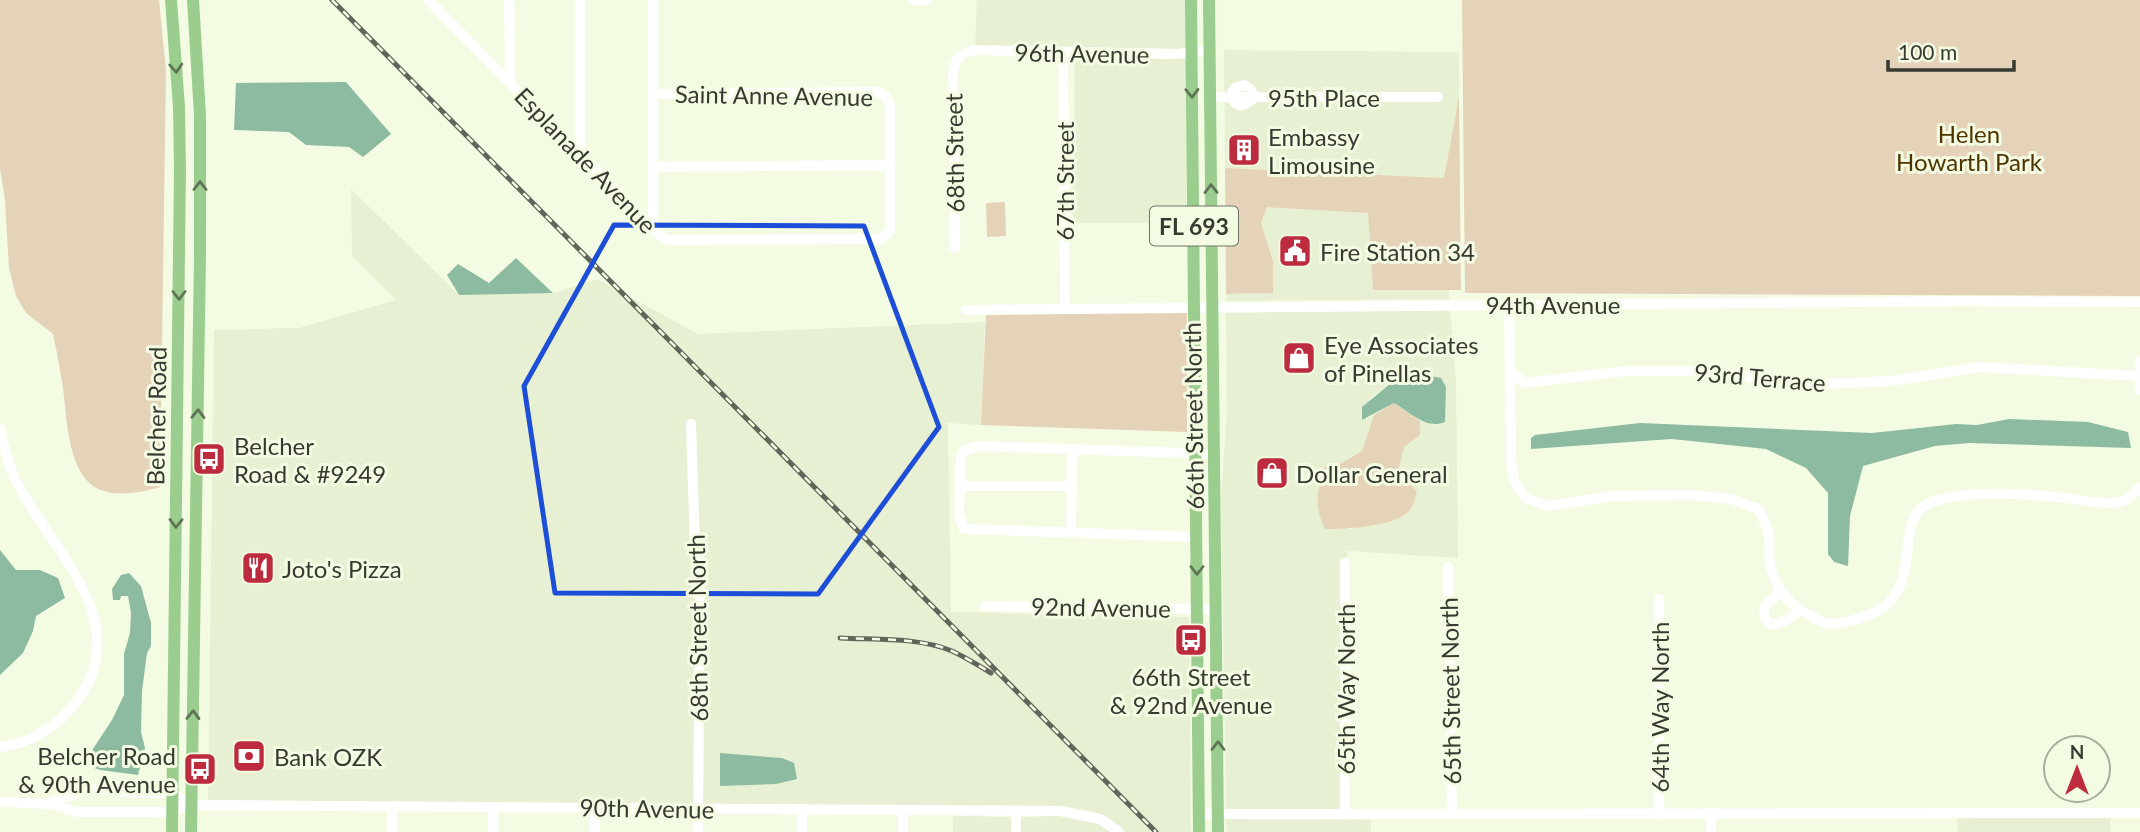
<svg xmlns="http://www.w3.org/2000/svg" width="2140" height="832" font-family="Lato,sans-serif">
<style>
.built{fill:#e7f0d2;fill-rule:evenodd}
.green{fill:#e4d3b8}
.water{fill:#8dbba1}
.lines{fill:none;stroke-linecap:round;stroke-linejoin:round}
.minor{stroke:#fff;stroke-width:10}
.major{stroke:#9bce8e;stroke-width:12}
.rail-casing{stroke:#62665a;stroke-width:5}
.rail{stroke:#f4fbe3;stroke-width:2.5;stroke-dasharray:8;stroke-linecap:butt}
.oneway{stroke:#5f7556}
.marked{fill:none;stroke:#1d4ed8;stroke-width:5;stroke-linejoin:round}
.labels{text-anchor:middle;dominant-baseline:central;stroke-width:6;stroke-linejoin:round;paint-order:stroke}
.shield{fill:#f4fbe3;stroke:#707466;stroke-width:2}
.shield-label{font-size:23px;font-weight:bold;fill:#373a31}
.street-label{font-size:24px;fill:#373a31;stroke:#f4fbe3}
.park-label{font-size:24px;fill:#4e3500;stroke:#f4fbe3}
.poi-label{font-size:24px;fill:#373a31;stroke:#f4fbe3;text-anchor:start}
</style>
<rect width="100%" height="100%" fill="#f4fbe3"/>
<path class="built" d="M977,0H1186V48L1177,49L975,46Z
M1224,50L1459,52V96L1444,178L1225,168Z
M1186,57V223H1073L1075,58L1177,59Z
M351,189L459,295L553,293L597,279L698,334L985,322L981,425L948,423L951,612L1189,617L1191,832H1126L1102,815L1061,806L703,804L700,547L695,419L687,420L691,548L696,561L694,804L208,800L214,330L299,328L396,300L352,256Z
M1267,206L1368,213L1373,289L1449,290V299L1226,301V294L1273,293V261L1261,223Z
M1450,309L1456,380L1458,558L1347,551V558L1341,559V810L1226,809L1221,496L1227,412L1226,311ZM1396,379L1446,387L1445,422L1436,425L1420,420V435L1404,447L1398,467L1417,493L1405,515L1349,529L1342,463L1362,451L1374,415L1366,420L1369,399Z
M953,816L1012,817V832H953Z
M1061,816L1099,824L1112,832H1021V817Z
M1957,818H2110L2111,832H1958Z
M1226,819L1371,820V832H1227Z"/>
<path class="green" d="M0,0H159L166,70L160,487C143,492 119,497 101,490C67,477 67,417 63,388C60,370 57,352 53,334L26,313L16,296L9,268L5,200L0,168Z
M1462,0H2140V296L1465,293Z
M1459,96L1461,290H1373L1368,213L1267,207L1261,223L1273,261V293L1226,294L1225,168L1444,178Z
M1005,202L1006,236L987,237L986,203Z
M1187,311V432L981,425L986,315Z
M1394,403L1420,421V435L1404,447L1399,467L1417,493C1414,500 1413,508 1407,513C1390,527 1346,529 1325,529C1313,504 1318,493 1324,467L1342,463L1362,451L1374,415Z"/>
<path class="water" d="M346,82L391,134L363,157L349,147L306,145L289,132L234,130L236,83Z
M516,258L553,293L459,295L447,275L458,264L489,283Z
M1425,375L1441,378L1446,387L1445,422C1426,430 1410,412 1394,403L1362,420V407L1396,379Z
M2009,419L2088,422L2128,432L2131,448L1969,443L1935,446L1863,466L1850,516L1848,566L1834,562L1828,554V493L1806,468L1766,449L1672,439L1531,449V438L1535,435L1640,423L1872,433L1956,424L1977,425Z
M0,550L16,570H40L58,578L65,598L36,616L33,631L23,653L0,675Z
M129,573L141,586L151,623V646L147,653L142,691L141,732L145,748L138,775L100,770L83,764L112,720L124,695V654L130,633L131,613L128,596H121L120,600H113L112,589L121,575Z
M720,753L782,758L794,763L797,779L776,784L720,786Z"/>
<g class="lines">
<path class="minor" d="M428,0L662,237L669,240L881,239L890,231V105L886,97L879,92L653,94
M509,0L510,82
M653,0V228
M914,0H927
M1063,53L1065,309
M1244,85L1250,89L1255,97C1246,106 1237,110 1230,96L1235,88Z
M1210,97H1438
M580,155V0
M654,167L891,165
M955,248L953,73C955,59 960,54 973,50L1177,54L1209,50
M1509,304L1511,460L1514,481L1526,498L1548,506L1612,496L1692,495L1731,499L1758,509C1762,517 1767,525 1769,534C1770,540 1769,548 1769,555C1771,582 1784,601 1807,614C1813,616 1820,622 1826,623C1839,625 1851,621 1863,617C1931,597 1889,519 1929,503C1964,489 2029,494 2066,498C2081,500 2098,504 2113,503C2125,502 2132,496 2140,488
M966,310L1962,301L2140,302
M2140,361V390
M1511,372L1524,383L1626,371H1704L1795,384L1850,383L1891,381L1981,367L2138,376
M691,424L695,548L700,560L698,832
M0,429C4,448 9,468 18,485C54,553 139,626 73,706C54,729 30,743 0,747
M960,486H1072
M1071,533L1072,449
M1197,537L964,529L959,515L961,456L964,451L977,446L1214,454
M1345,563V815
M1448,567L1452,814
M1780,591L1765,606C1760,638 1788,620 1800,610
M1659,599V815
M985,606L1217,609
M0,802L50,804L78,812H172L191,805L1061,811L1100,819L1119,832
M51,803L87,789H103L131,793H172L191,805
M493,807V832
M595,807V832
M802,809V832
M903,811V832
M1016,812V832
M1711,813V832
M1200,814L2140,813
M392,832V806"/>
<path class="major" d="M171,0L179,107L180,170L172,832
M1191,0L1199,832
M1209,0L1218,832
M191,832L200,256V115L193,0"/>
<defs>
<path id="rail" d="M332,0L1156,832
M840,638C877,640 918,637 952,651C965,657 978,665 991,673"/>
</defs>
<use href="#rail" class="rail-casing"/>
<use href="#rail" class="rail"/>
</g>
<defs><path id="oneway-chevron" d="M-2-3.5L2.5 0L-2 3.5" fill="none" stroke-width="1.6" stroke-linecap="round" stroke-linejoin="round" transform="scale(1.75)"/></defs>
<g class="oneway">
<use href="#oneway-chevron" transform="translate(176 68) rotate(86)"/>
<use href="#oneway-chevron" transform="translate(1192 93) rotate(89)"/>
<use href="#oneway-chevron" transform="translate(200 186) rotate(-90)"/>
<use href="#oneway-chevron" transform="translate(1211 189) rotate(-91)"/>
<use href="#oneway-chevron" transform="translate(179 295) rotate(90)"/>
<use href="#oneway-chevron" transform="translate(198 414) rotate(-89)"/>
<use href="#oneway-chevron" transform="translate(176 523) rotate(91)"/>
<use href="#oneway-chevron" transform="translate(1197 570) rotate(90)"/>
<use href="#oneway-chevron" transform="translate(193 715) rotate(-89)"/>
<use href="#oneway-chevron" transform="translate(1218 746) rotate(-90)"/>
</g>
<path class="marked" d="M614,225L864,226L939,427L818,594L555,593L524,386Z"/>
<defs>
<symbol id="building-square" viewBox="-11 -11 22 22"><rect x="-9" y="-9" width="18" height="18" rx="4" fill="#bc2b3e" stroke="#f4fbe3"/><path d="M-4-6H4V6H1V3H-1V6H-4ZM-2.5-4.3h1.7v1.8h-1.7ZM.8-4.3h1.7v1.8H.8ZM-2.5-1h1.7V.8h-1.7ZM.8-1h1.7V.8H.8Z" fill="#fff"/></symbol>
<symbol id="civic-square" viewBox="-11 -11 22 22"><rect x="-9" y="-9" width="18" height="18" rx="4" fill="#bc2b3e" stroke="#f4fbe3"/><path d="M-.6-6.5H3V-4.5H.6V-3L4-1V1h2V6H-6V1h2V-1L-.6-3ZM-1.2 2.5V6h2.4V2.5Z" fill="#fff"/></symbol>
<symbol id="shop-square" viewBox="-11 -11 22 22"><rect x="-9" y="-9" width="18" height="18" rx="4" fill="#bc2b3e" stroke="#f4fbe3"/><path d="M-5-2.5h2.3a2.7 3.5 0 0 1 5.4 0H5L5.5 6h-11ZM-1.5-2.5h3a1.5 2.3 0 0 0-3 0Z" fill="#fff"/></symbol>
<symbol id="bus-square" viewBox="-11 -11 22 22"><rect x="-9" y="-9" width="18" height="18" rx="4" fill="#bc2b3e" stroke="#f4fbe3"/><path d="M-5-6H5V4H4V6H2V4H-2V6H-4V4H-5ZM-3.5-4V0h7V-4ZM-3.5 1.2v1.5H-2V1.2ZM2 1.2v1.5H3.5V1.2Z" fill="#fff"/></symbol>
<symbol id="restaurant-square" viewBox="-11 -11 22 22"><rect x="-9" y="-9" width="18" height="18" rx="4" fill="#bc2b3e" stroke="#f4fbe3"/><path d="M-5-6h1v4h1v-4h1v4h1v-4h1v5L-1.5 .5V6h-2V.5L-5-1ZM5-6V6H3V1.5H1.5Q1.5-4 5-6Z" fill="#fff"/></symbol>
<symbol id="bank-square" viewBox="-11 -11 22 22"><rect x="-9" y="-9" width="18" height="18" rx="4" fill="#bc2b3e" stroke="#f4fbe3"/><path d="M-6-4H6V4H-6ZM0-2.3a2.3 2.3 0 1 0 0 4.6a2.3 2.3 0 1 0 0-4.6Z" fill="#fff"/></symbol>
</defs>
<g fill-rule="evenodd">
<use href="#building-square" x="1225" y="131" width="38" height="38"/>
<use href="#civic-square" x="1276" y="232" width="38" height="38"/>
<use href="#shop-square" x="1280" y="339" width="38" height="38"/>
<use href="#bus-square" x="190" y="440" width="38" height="38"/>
<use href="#shop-square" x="1253" y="454" width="38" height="38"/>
<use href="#restaurant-square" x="239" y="549" width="38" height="38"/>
<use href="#bus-square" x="1172" y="621" width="38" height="38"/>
<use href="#bank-square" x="230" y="737" width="38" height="38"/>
<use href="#bus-square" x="181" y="750" width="38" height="38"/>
</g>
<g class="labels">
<rect class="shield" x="1150" y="206.5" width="88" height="39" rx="5"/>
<g class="shield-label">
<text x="1194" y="226">FL 693</text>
</g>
<g class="street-label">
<text transform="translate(1082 53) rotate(1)">96th Avenue</text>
<text transform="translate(774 95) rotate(1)">Saint Anne Avenue</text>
<text x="1324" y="97">95th Place</text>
<text transform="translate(954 153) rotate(-91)">68th Street</text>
<text transform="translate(586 160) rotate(46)">Esplanade Avenue</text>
<text transform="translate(1064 181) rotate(-90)">67th Street</text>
<text x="1553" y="304">94th Avenue</text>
<text transform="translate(1760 377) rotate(5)">93rd Terrace</text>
<text transform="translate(156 416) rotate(-89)">Belcher Road</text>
<text transform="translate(1193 416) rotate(-91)">66th Street North</text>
<text transform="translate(1101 607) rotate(1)">92nd Avenue</text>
<text transform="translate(697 628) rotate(-91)">68th Street North</text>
<text transform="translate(1345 689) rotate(-90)">65th Way North</text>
<text transform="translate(1450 691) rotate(-91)">65th Street North</text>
<text transform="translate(1659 707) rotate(-90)">64th Way North</text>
<text transform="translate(647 808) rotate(1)">90th Avenue</text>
</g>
<g class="park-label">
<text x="1969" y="133">Helen<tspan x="1969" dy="28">Howarth Park</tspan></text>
</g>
<g class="poi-label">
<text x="1268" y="136">Embassy<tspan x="1268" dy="28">Limousine</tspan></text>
<text x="1320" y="251">Fire Station 34</text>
<text x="1324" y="344">Eye Associates<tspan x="1324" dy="28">of Pinellas</tspan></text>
<text x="234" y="445">Belcher<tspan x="234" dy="28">Road &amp; #9249</tspan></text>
<text x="1296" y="473">Dollar General</text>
<text x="282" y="568">Joto's Pizza</text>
<text x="1191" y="676" text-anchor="middle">66th Street<tspan x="1191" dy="28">&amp; 92nd Avenue</tspan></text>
<text x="176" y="755" text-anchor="end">Belcher Road<tspan x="176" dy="28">&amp; 90th Avenue</tspan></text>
<text x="274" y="756">Bank OZK</text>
</g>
</g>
<g transform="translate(2077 769)"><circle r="33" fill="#f4fbe3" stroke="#a8ae9c" stroke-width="2"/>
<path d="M0-5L12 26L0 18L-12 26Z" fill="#bc2b3e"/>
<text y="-10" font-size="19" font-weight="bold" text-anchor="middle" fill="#373a31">N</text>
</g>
<path d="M1888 60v10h126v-10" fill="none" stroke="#373a31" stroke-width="3.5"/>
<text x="1898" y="60" font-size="21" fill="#373a31" stroke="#f4fbe3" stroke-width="5" paint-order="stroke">100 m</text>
</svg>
